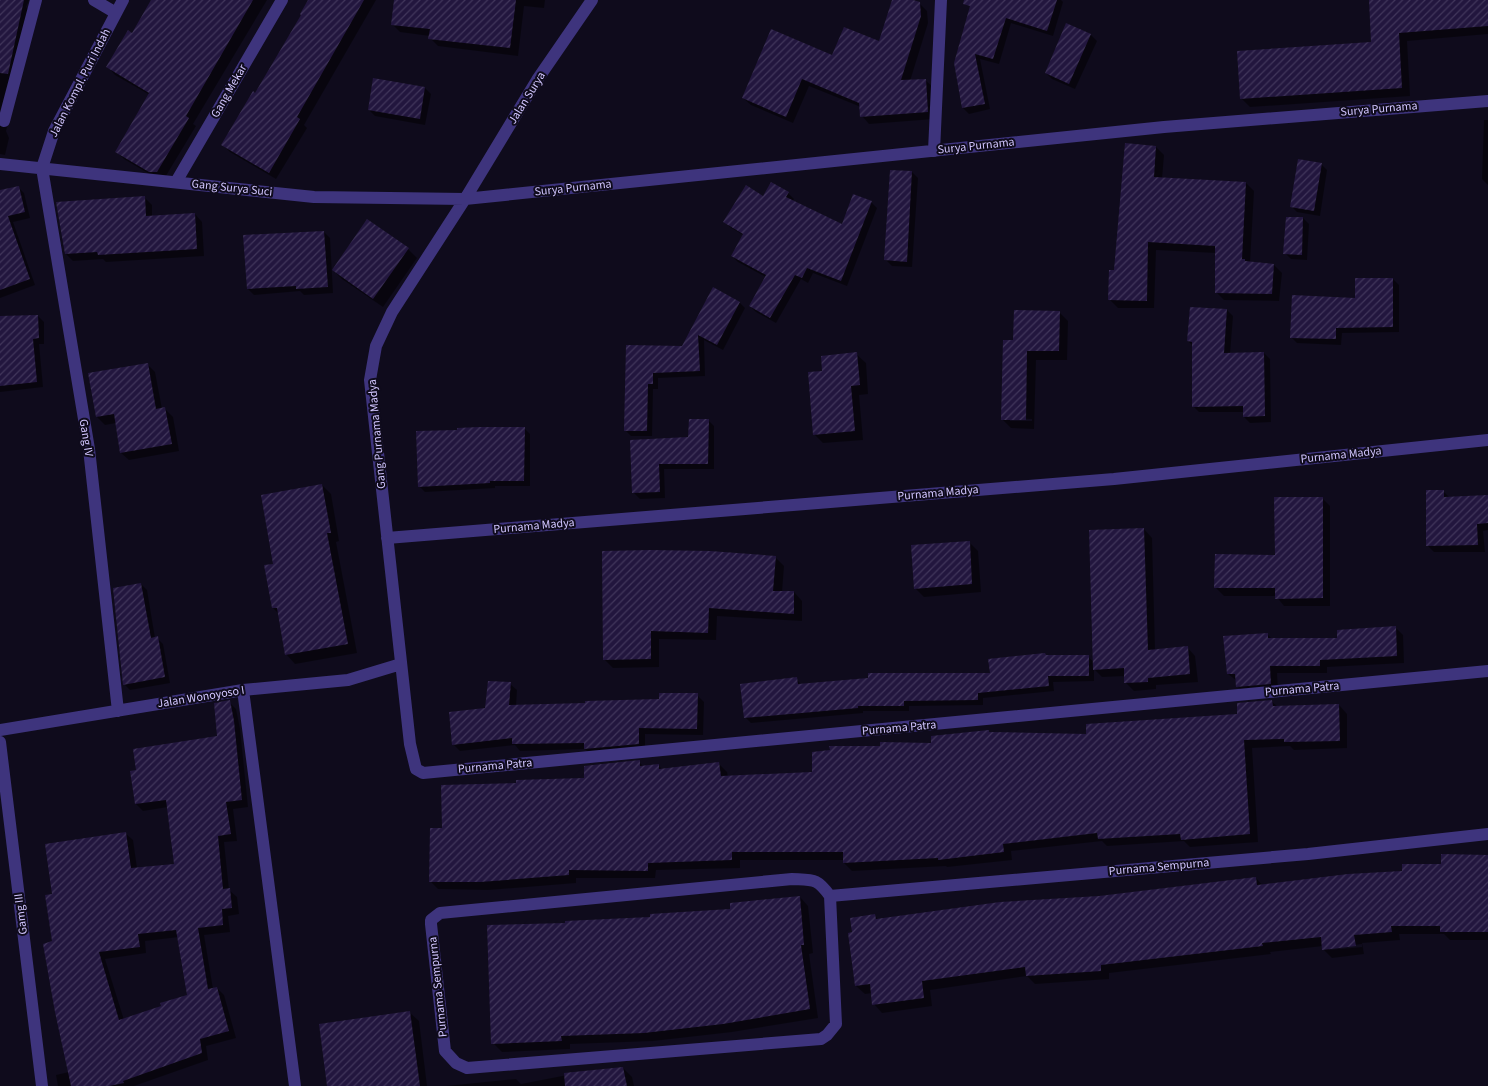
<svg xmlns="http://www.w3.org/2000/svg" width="1488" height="1086" font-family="'Source Sans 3',sans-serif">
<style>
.shadow{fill:#0007;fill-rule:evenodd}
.building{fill:url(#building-hatch);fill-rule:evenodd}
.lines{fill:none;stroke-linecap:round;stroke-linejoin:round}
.minor{stroke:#3e347d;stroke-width:12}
.labels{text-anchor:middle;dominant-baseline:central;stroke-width:4;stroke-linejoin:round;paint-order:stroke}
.street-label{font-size:12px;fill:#d2c6ff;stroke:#0f0b1c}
</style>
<defs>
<pattern id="building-hatch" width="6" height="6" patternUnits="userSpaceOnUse" patternTransform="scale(1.25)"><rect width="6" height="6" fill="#22163e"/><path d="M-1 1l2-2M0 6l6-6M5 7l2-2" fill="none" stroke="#41365b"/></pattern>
</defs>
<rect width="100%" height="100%" fill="#0f0b1c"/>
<path class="shadow" d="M0,0H29L26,7L33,14L22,72L6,131L9,138L5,155L0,154Z
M153,0H267L193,124L196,126L164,179H158L124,159L116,151L150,95L115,75L108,67L133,34Z
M310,0H376L304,125L307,128L276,179L230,152L223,145L256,95Z
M395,0H545L544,8L524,6L518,56L438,46L430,38V36L400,32L392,24Z
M893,0H909L920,4L927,11L928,23L910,81L925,80L933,87L934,119L869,124L862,116L861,107L809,86L793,123L751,105L743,98L833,56L879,43Z
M973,0H1061L1063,2L1053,36L1011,23L999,64L980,59L990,109L969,114L963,108Z
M1370,0H1488V34L1407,41L1410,96L1250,107L1241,98L1373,43Z
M1067,25L1091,35L1097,41L1075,89L1052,79L1046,73Z
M425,88L431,94L425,125L375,116L369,110Z
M1484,120H1488V185L1482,179Z
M1156,147L1164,155L1162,179L1246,183L1254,191L1250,263L1274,265L1282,273L1279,301L1224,300L1216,292V253L1156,250L1154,308H1118L1110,300L1115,271Z
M1321,164L1327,170L1320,216L1297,212L1291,206Z
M912,172L918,178L912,267L892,266L886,260Z
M18,187L24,193L30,218L13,222L35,285L0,298V191Z
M788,193L794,199L792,202L843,225L871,202L877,208L847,286L813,273L808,283L801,279L776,323L756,312L750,306L766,277L738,262L732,256L743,235L730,227L725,222L764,197Z
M144,197L152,205V217L195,214L202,222L204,256L106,262L103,259L73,261L66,254Z
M1303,218L1309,224L1307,260L1291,259L1285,253Z
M324,232L330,238L333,293L304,295L300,291L254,295L248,289Z
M408,249L417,258L383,307L342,279L333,270Z
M1393,279L1399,285V332L1342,333L1341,345L1297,343L1291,337Z
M714,289L740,303L745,308L723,350L704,340L705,376L658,378V389H653L652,436H631L625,430L627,346L683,347Z
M1227,310L1233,316L1230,354L1264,353L1270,359L1271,422L1250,423L1244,417V412H1199L1193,406V346L1188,341Z
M1059,312L1068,321L1067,360H1036L1034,429L1011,428L1002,419L1014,342ZM1010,418L1032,419V421H1010Z
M38,316L44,322V344H39L43,387L0,392V317Z
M856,354L866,363L868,394L859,395L863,440L823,443L814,434L823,372Z
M147,364L155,372L162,409H165L173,417L179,451L129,460L121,453L116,423L105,425L97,417L90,374Z
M708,420L714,426V469H664L665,498L640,499L634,493L631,441L690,439Z
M524,428L530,434V486H495V488L425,492L419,486Z
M322,485L331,494L339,541L336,542L357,653L295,664L286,654L279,614L273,608L274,565Z
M1443,491L1450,498L1488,496V530L1483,531L1485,552H1434L1427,545Z
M1322,498L1330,506V606H1284L1276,596H1224L1216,588L1276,556Z
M1144,529L1152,538L1155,650L1187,647L1195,656L1198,682L1156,685V689L1134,691L1126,683L1125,676L1102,677L1094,669V681L1053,682L1054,691L983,698V705L909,706V711H863V713L751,723L745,717L796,679L802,685L991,674L1047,656L1088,657L1094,662Z
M969,542L978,551L981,592L924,597L915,588Z
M650,551L776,558L784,566L782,592H794L802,601V621L717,616L716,640L659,639V667L613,668L604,659Z
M141,584L147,590L155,638H157L163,644L170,683L130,690L124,684Z
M1395,627L1403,635L1404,663L1327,667V673H1277L1278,691L1245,694L1237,686V681L1228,674L1268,635L1272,639H1338Z
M510,684L517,690L516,706L587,705L660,700L697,695L704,702L703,735L645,734V751L592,756L585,749L520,751L515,745L460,751L453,744Z
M1271,701L1278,707L1339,705L1347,714V748L1294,750L1290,746L1252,748L1258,842L1190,847L1184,841L1107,846L1102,841L1011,851L1012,860L947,867L946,866L852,871L844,863V860H740V868L656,870L655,878H576V883L488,890L438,889L430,881L443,829L517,784L586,780L639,762L644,767L658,765L663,770L719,764L727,772L728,777L813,773L881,747L933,745L990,733L1088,735L1238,715Z
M229,702L236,709L240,729L248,807L233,809L237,841L224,842L229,890L237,897L239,914L228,916L230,932L204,935L213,989L217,988L224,995L236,1038L206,1046L208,1060L134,1086H58L56,1075L69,1072L53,942V895L125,833L133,840L137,868L175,865L168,807L143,811L136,804L132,772L138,771L219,737ZM179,937L188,996L124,1020L105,959L146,953L145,941Z
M1488,856V940H1450L1444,934H1399L1400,940L1362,943L1364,954L1332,958L1323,949V946L1270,952L1271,954L1109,973V979L1035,984L1027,976L930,990L932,1006L882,1013L874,1004L872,993L865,994L856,986L875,916L879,920L1099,897L1256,878L1263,886L1404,872ZM1362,944V947L1329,950V948Z
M800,897L808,906L813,953L809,954L818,1018L732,1032L653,1041L570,1044V1049L502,1052L493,1043L566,924L732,911Z
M409,1012L419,1021L427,1086H330Z
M623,1068L632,1077L634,1086H446L516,1079L521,1084L583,1072Z"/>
<path class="building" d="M0,0H24L8,74L0,73Z
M151,0H253L186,116L189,118L157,172H149L115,152L149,93L106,67L128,30L132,33Z
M308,0H364L297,117L300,119L269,173L221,145L253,91L255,93L301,15L300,14Z
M394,0H516L510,48L428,39L430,29L391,25Z
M892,0H913L920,2L921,16L901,80L926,79L928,112L860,117L859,103L802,79L786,117L742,98L771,29L832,55L844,27L879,41Z
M964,0H1057L1047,31L1006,18L993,59L975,54L985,104L962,108L954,63L970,6L963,4Z
M1369,0H1488V26L1399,33L1402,88L1240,99L1237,51L1371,42Z
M1066,23L1091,34L1069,84L1045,73Z
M373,78L425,87L420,119L368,110Z
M1125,143L1156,146L1154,177L1246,182L1242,259H1245V261L1274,264L1272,294L1215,293V246L1148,242L1147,301L1108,300L1109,270H1114Z
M1298,159L1322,163L1314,211L1290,207Z
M890,170L912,171L907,262L884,260Z
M771,182L789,192L786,197L842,224L853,194L872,201L841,281L807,268L802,278L795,275L770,318L749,306L766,275L731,256L743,234L723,222L746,185L763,196Z
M19,186L25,212L8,216L30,279L0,290V190Z
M145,196L146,216L195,213L197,249L98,255L97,252L65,254L56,202Z
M1286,217H1303L1302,255L1283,254Z
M367,219L409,248L373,299L332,270Z
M324,231L328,287L296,289V286L247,289L243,235Z
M1355,278H1393V327L1336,328V339L1290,338L1292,295L1355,298Z
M713,287L740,302L717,345L698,335L700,371L653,373V384H648L647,431H624L626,345L682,346Z
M1190,307L1227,309L1224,353L1264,352L1265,416L1243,417V406L1192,407V342L1187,341Z
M1014,310L1060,311L1059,351H1027L1026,420H1001L1003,340H1013Z
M38,315L39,338L33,339L37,382L0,386V316Z
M857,352L860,385L851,386L855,431L813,435L808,372L822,371L821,356Z
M148,363L156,409L165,407L172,444L120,453L114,414L96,417L88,373Z
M689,419H709L708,464H659L660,492L632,493L630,440L688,437Z
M479,427H525L524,481H490V483L418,487L416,431L457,430V428Z
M322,484L331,533H327L348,644L285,655L277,608H272L264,565L273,564L261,495Z
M1426,490H1444V497L1488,495V523L1477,524L1478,545L1426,546Z
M1274,497H1323V598L1275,599V588H1214L1215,554L1275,555Z
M1144,528L1148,650L1188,646L1190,674L1148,678V682L1124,683V668L1093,670L1089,530Z
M970,541L972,584L914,589L911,545Z
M650,550L710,551L776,556L773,591H794V614L709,608L708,633L651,631V659L603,660L602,551Z
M141,583L151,638L158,636L165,677L123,685L113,588Z
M1396,626L1397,656L1320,660V666H1270L1271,684L1236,687L1235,674H1227L1223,636L1268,633V638H1337V630Z
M1045,653L1046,655H1089V676H1048L1049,686L978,693V700L904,701V706H858V708L744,718L740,684L797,677L798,684L868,678V673H990L988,659Z
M488,681L511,682L509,705L585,703V701L659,699V693H698L697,729L639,728V744L584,749V743L512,744V738L452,745L449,712L485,708Z
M230,700L234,721L242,800L226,802L231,834L218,836L223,889L230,888L232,908L222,909L223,925L198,928L208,989L217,987L229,1031L200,1039L202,1053L123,1081L124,1083L109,1086H71L55,1012L43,944L52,941L45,895L52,894L45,844L126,832L131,868L174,864L166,800L135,804L130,771L136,770L133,749L217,736L214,703ZM176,930L187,995L160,1003L161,1006L119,1020L99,952L140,947L138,934Z
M1272,700L1273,706L1339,704L1340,741L1284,742V739L1244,740L1250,834L1181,840L1180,834L1098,839L1097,833L1003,844L1004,852L938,860V858L843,863V852H732V860L648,863V871L569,870V875L480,882H429L430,828H442L441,785L516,783V780L584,778V766L640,760V766L659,764V769L719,762L721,776L812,772V752L830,750L829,746H880V742L931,743V736L989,730V732L1086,734V724L1237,714V703Z
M1441,854L1488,855V932H1440V926H1391L1392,932L1354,935L1356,946L1322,950L1321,937L1262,943L1263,946L1101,965V971L1026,976L1025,967L922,981L924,998L872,1005L870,984L855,986L848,933L852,932L850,918L875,914L876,919L1000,902L1099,896L1256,877L1257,885L1348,874L1402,871V864H1441Z
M800,896L804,945H801L810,1009L723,1024L644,1033L561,1036L562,1041L491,1044L487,925L565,923V921L650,917V914L730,909V903Z
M410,1011L420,1086H327L319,1024Z
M623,1067L627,1086H565L564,1073Z"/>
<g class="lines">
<path class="minor" d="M94,0L116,13
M592,0L537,80L465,199L392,312L376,346L370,380L410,744L416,769L423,773L1488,671
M4,121L36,0
M934,151L941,0
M0,164L314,197L465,199L1164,127L1488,101
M176,182L282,0
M387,538L1114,479L1488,440
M243,690L295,1086
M118,711L89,449L42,168L54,131L123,0
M0,730L243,690L348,680L401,664
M0,742L42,1086
M792,879C814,880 817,878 830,896L836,1024L827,1035L821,1039L467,1068L456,1063L445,1051L431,924V920L440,913Z
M830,896L1308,854L1488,834"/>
</g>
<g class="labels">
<g class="street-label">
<text transform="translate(80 83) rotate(-63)">Jalan Kompl. Puri Indah</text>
<text transform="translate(229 91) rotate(-60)">Gang Mekar</text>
<text transform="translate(527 98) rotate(-58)">Jalan Surya</text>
<text transform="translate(1379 109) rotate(-5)">Surya Purnama</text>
<text transform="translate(976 146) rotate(-6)">Surya Purnama</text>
<text transform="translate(232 188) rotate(6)">Gang Surya Suci</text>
<text transform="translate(573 188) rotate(-6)">Surya Purnama</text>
<text transform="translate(377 434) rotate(-95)">Gang Purnama Madya</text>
<text transform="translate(86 438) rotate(81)">Gang IV</text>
<text transform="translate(1341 455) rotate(-6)">Purnama Madya</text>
<text transform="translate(938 493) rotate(-5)">Purnama Madya</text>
<text transform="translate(534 526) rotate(-5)">Purnama Madya</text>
<text transform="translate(1302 689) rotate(-5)">Purnama Patra</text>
<text transform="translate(201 697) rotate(-9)">Jalan Wonoyoso I</text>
<text transform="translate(899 728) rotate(-5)">Purnama Patra</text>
<text transform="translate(495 766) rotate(-5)">Purnama Patra</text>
<text transform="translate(1159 867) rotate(-5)">Purnama Sempurna</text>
<text transform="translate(21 914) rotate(-97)">Gamg III</text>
<text transform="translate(438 987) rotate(-96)">Purnama Sempurna</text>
</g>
</g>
</svg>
